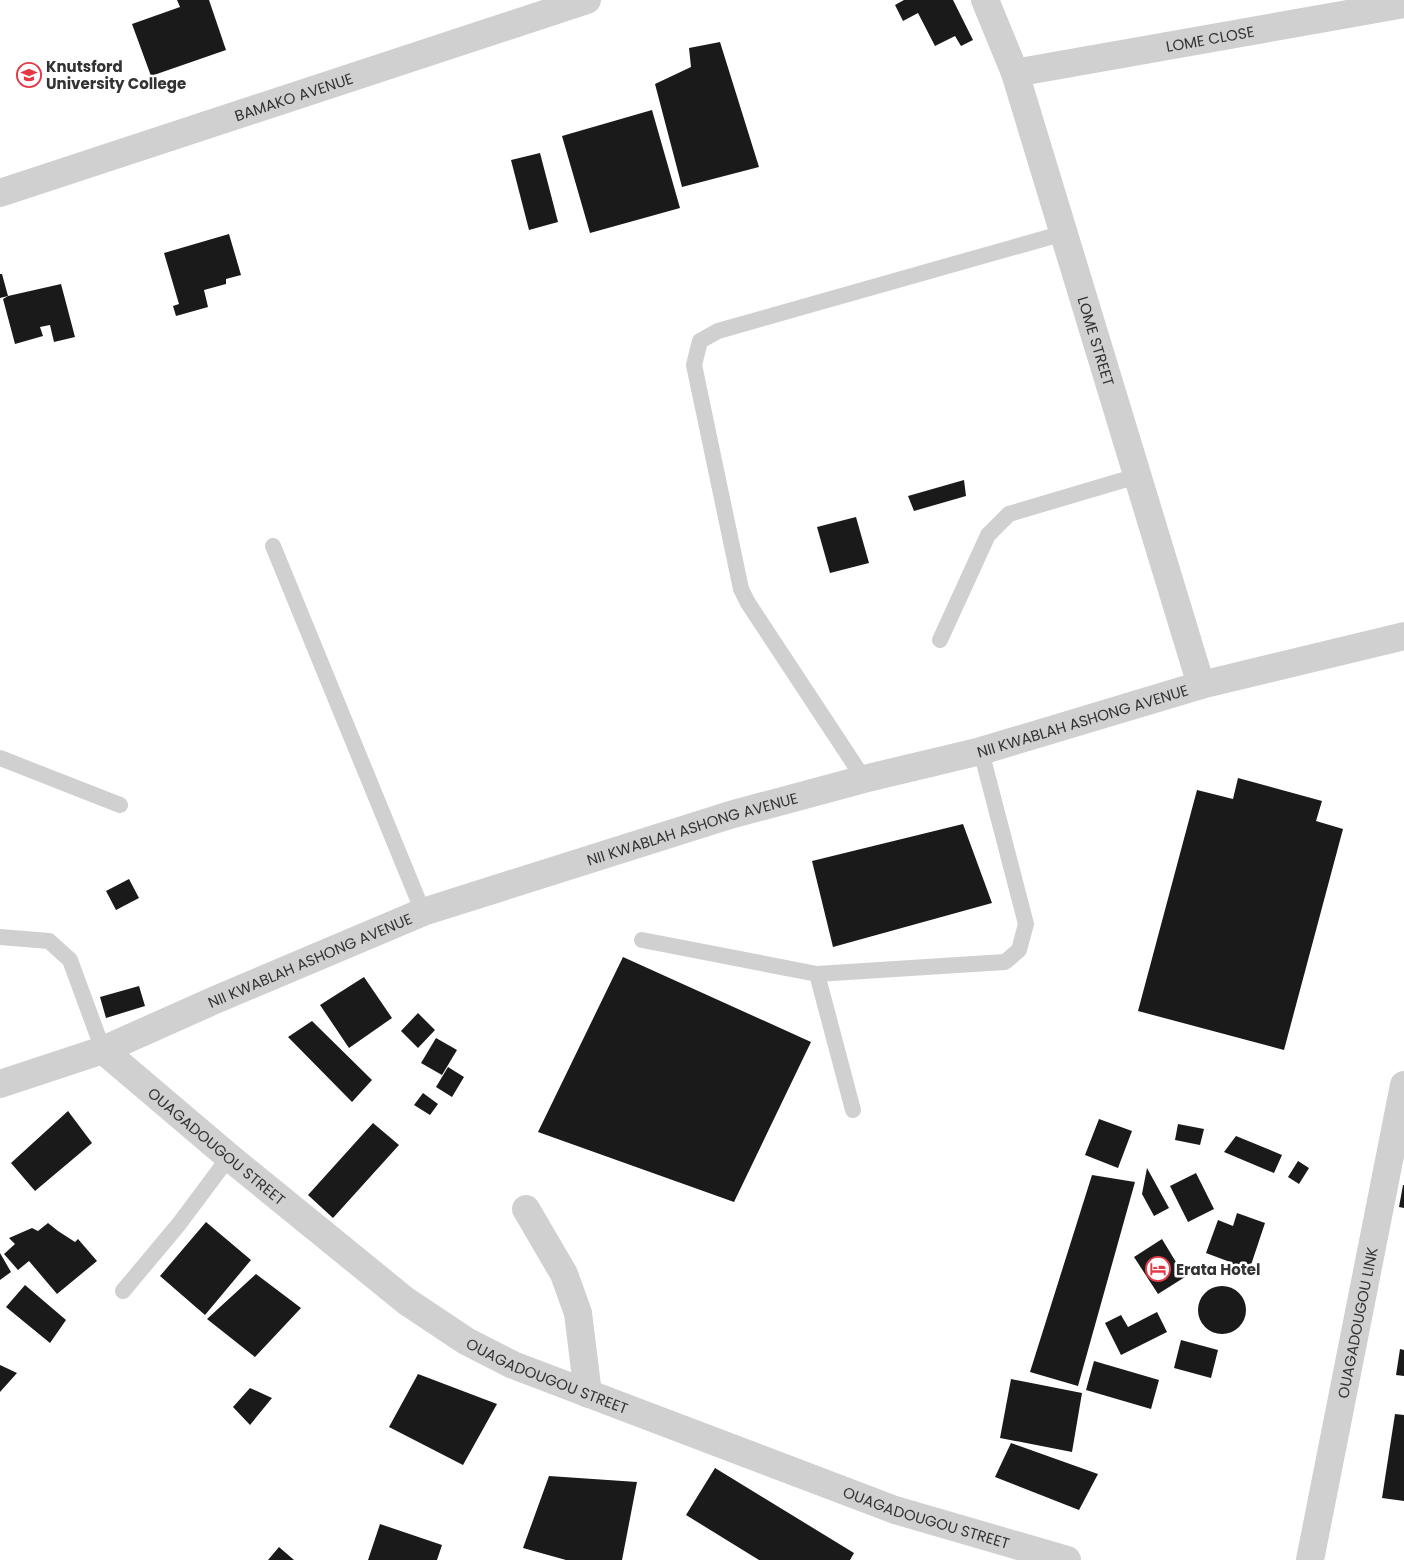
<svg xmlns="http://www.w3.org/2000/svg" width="1404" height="1560" font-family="Poppins,sans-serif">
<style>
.building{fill:#1a1a1a}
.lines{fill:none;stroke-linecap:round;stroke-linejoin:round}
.lane{stroke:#d0d0d0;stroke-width:16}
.street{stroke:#d0d0d0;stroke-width:28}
.labels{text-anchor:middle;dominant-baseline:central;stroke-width:5;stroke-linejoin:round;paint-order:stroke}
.street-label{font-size:15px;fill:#333;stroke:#fff}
.poi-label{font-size:15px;font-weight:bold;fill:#333;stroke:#fff;text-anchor:start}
</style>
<rect width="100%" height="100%" fill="#fff"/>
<path class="building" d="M177,0H209L226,50L151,76L132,24L180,7Z
M904,0H953L973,40L961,46L955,36L935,46L918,13L903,21L895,5Z
M720,42L759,167L682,187L655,84L691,67L689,48Z
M652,110L680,208L590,233L562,136Z
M540,153L558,222L529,230L511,160Z
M229,234L241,275L226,279V284L204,290L208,307L176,316L173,306L179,304L164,253Z
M0,274H2L8,296L0,298Z
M61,284L75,337L54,342L50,325L40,327L43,336L15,344L3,299L8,296Z
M964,480L966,496L914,511L908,496Z
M856,517L869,563L830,573L817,527Z
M1238,778L1322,801L1316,821L1343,829L1284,1050L1138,1011L1197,790L1233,799Z
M963,824L992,903L833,947L812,861Z
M129,879L139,898L116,910L106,891Z
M623,957L811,1042L734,1202L538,1132Z
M364,977L392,1018L349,1048L320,1005Z
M139,986L145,1006L106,1018L100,997Z
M418,1013L435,1030L418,1048L401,1031Z
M312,1021L372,1080L352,1102L288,1037Z
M436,1038L457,1050L442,1075L421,1063Z
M448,1067L464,1077L452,1097L436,1087Z
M423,1093L438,1104L430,1115L414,1105Z
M68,1111L92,1143L35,1191L11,1163Z
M1099,1119L1132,1131L1118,1168L1085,1155Z
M373,1123L399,1145L333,1218L308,1195Z
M1178,1124L1204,1129L1200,1145L1175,1140Z
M1236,1136L1282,1155L1274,1173L1224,1152Z
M1298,1161L1309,1168L1299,1184L1288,1177Z
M1147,1168L1169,1208L1154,1216L1142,1194Z
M1196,1173L1214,1209L1188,1222L1170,1186Z
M1092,1175L1135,1182L1078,1386L1030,1372Z
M1403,1185H1404V1208L1399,1207Z
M1237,1213L1265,1223L1247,1277L1228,1270L1230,1262L1206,1253L1218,1220L1233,1226Z
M206,1222L251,1260L205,1315L160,1276Z
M48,1223L58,1231L75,1242L78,1239L97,1261L57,1294L29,1261L18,1270L4,1254L15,1244L9,1238L32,1228L38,1231Z
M1162,1239L1185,1277L1158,1294L1134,1257Z
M0,1253L11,1272L0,1280Z
M256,1274L301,1308L255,1357L207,1319Z
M25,1285L66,1320L50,1343L6,1307Z
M1198 1310a24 24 0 1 1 48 0a24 24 0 1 1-48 0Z
M1157,1312L1167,1332L1121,1355L1105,1323L1121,1315L1128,1327Z
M1181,1340L1218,1350L1211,1378L1174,1368Z
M1400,1349L1404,1350V1376L1396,1375Z
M1094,1361L1159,1380L1151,1409L1086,1390Z
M0,1365L17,1373L0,1392Z
M418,1374L497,1404L463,1465L389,1427Z
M1011,1379L1082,1393L1072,1452L1000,1438Z
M250,1388L272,1398L250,1425L233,1407Z
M1395,1414L1404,1415V1501L1382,1498Z
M1011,1443L1098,1474L1079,1510L995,1477Z
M715,1468L854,1553L850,1560H759L686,1515Z
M549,1476L637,1482L622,1560H566L523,1548Z
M380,1524L442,1545L437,1560H368Z
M279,1547L294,1560H268Z"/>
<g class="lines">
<path class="lane" d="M273,546L423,912
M940,640L988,535L1009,514L1137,476
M0,758L120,805
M864,779L748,603L741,589L694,365L700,341L718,331L1064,233
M0,937L49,941L70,960L103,1050
M642,940L817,974L1005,962L1019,950L1026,924L981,751
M817,974L853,1110
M123,1291L179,1224L229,1157"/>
<g class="street">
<path id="s1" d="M985,0L1015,73L1201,685"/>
<path id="s2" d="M1015,73L1404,4"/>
<path id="s3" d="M0,193L587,0"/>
<path id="s4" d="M103,1050L229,1157L406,1301L466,1341L513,1365L895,1510L1067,1560"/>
<path id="s5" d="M0,1084L103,1050L215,1000L423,912L730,815L864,779L981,751L1201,685L1404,636"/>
<path d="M526,1209L564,1274L578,1313L588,1394"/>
<path id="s6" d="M1310,1560L1404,1085"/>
</g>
</g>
<defs>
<symbol id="university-ring" viewBox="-11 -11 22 22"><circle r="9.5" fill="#fff" stroke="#e63946" stroke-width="1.5"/><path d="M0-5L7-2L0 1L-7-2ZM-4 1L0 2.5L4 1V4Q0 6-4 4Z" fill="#e63946"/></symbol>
<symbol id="hotel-ring" viewBox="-11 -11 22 22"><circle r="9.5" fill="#fff" stroke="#e63946" stroke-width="1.5"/><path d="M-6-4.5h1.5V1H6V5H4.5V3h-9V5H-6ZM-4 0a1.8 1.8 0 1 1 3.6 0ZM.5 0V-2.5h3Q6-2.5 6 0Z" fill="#e63946"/></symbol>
</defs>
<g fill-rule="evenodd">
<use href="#university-ring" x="15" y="61" width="28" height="28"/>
<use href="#hotel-ring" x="1144" y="1255" width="28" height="28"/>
</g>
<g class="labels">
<g class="street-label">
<text stroke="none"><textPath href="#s2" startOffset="198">LOME CLOSE</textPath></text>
<text stroke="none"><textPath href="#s3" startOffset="309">BAMAKO AVENUE</textPath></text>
<text stroke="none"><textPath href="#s1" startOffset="359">LOME STREET</textPath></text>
<text stroke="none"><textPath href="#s5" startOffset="1144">NII KWABLAH ASHONG AVENUE</textPath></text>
<text stroke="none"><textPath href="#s5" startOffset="739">NII KWABLAH ASHONG AVENUE</textPath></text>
<text stroke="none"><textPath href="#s5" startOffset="334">NII KWABLAH ASHONG AVENUE</textPath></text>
<text stroke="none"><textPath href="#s4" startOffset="149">OUAGADOUGOU STREET</textPath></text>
<text stroke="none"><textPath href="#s6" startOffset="242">OUAGADOUGOU LINK</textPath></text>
<text stroke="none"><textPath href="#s4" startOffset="554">OUAGADOUGOU STREET</textPath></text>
<text stroke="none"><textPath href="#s4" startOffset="959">OUAGADOUGOU STREET</textPath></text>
</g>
<g class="poi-label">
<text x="46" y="66">Knutsford<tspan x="46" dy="17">University College</tspan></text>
<text x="1176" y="1269">Erata Hotel</text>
</g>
</g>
</svg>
